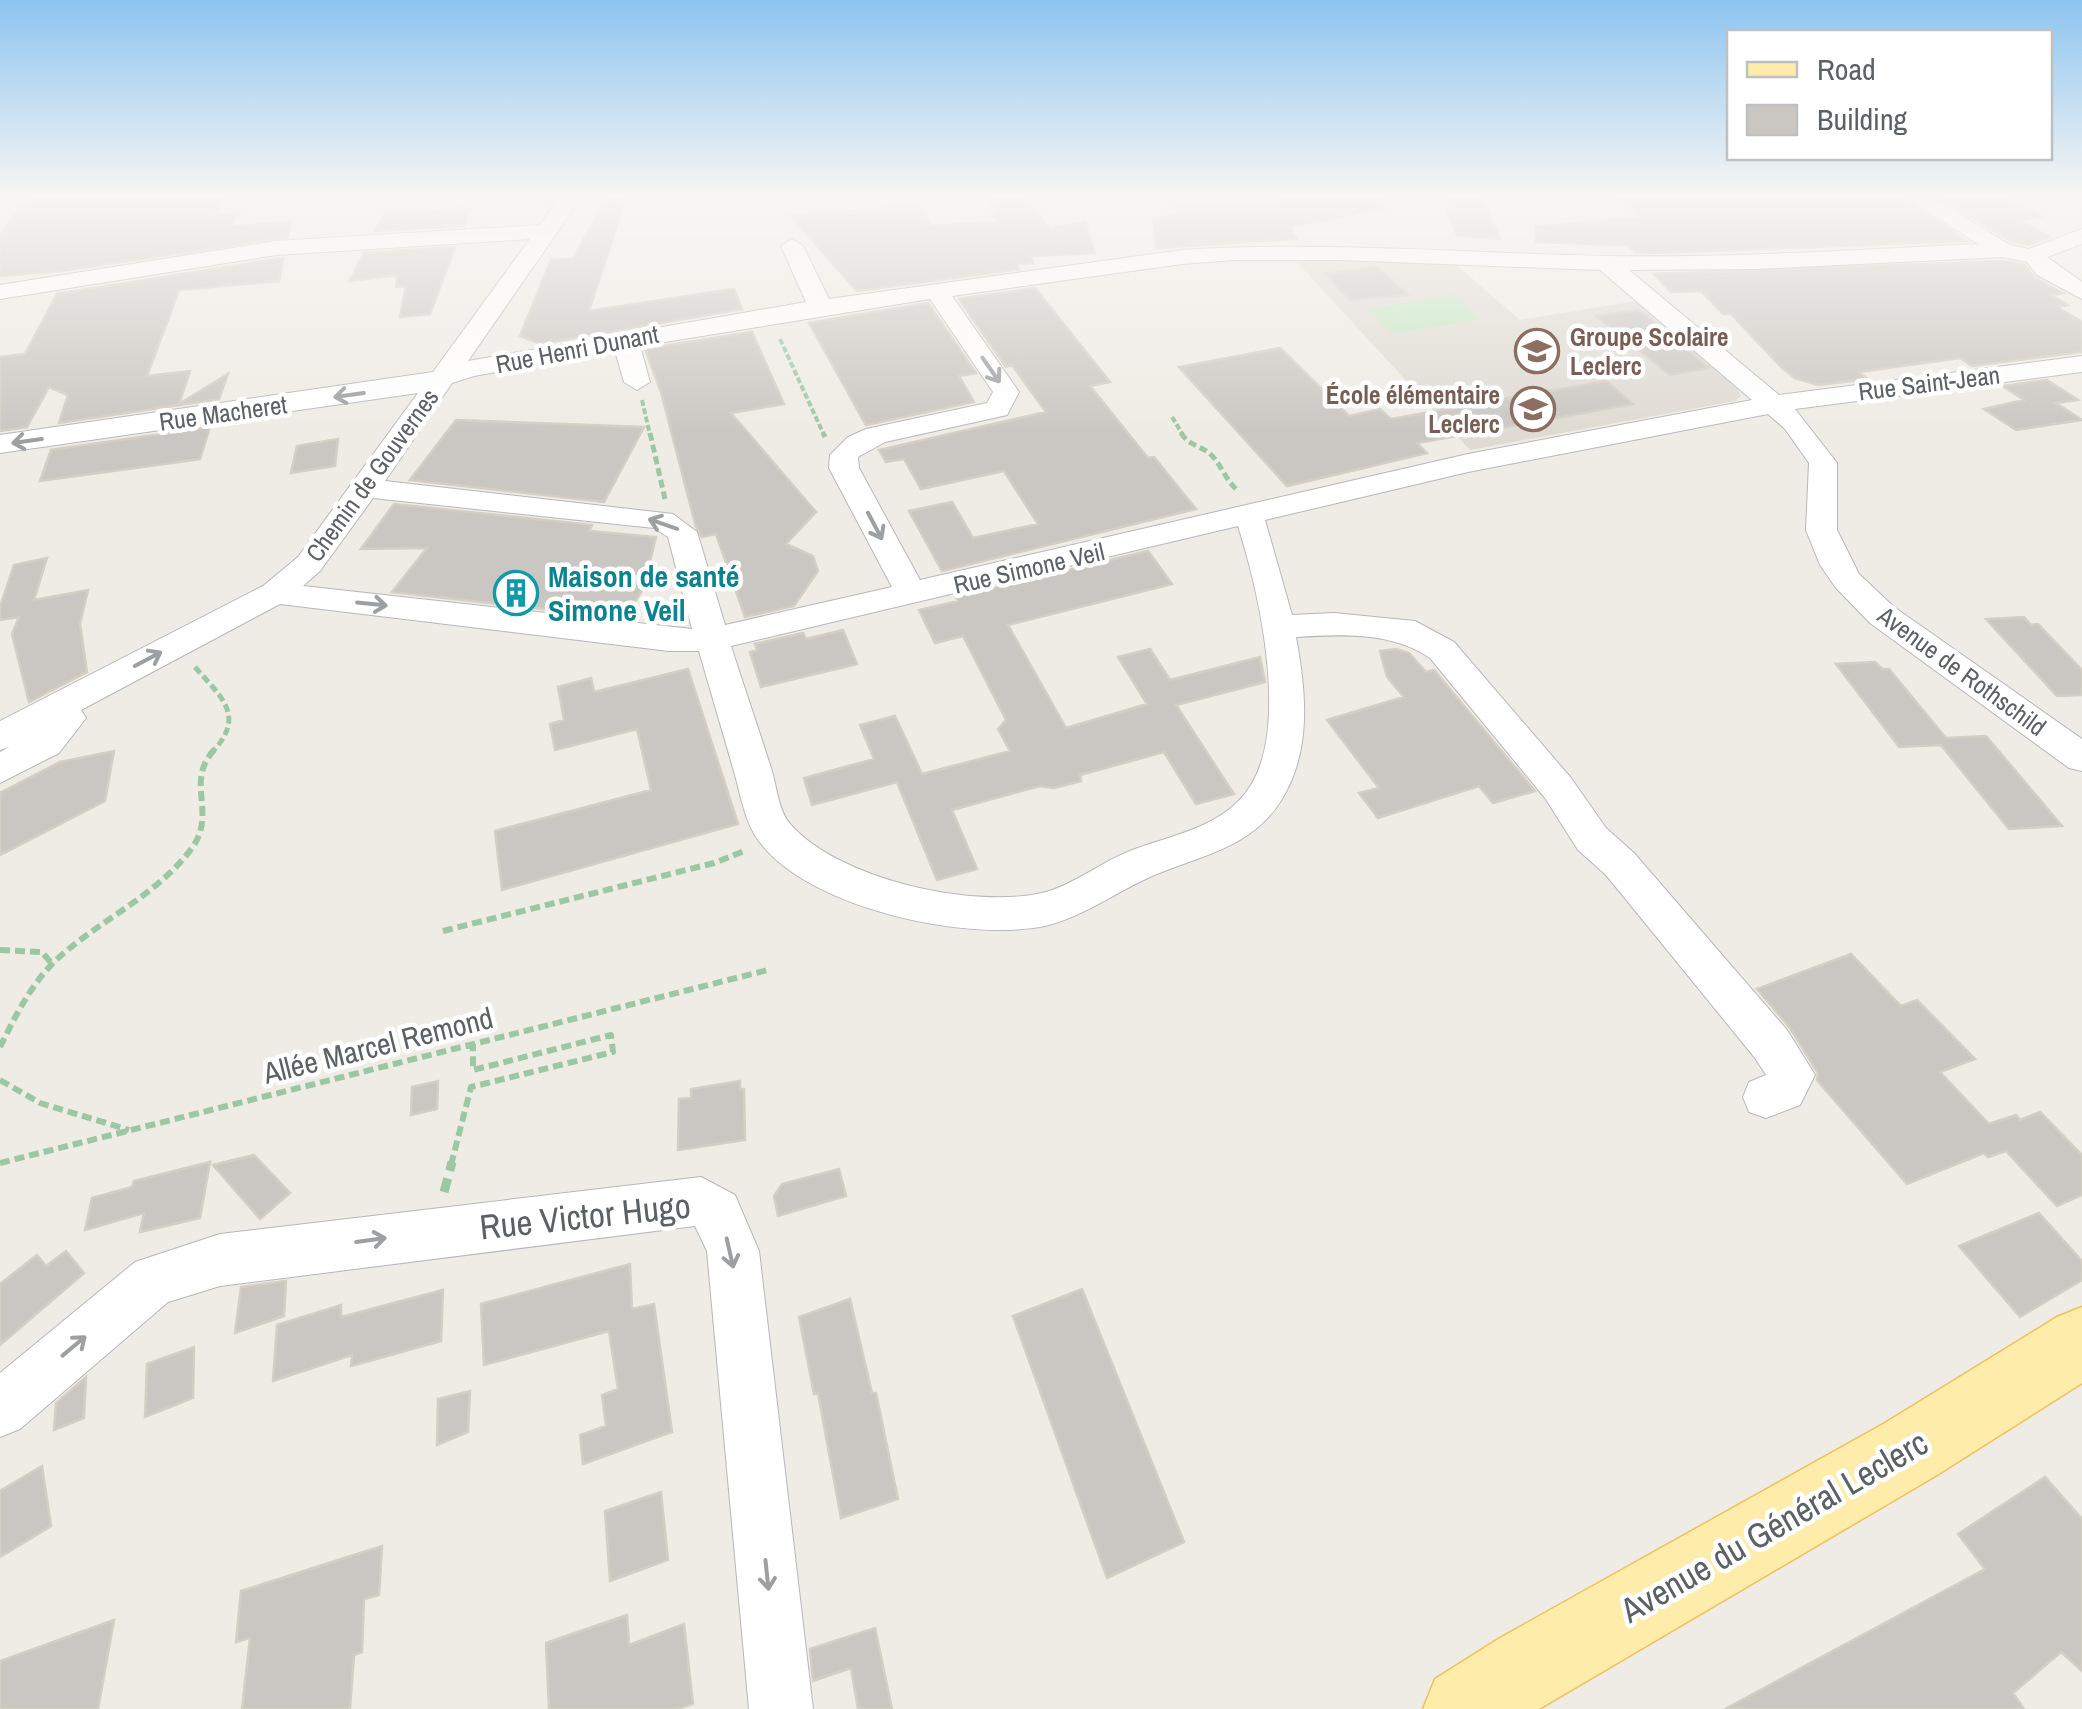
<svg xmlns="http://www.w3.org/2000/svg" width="2082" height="1709" font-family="'Archivo Narrow',sans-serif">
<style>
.education{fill:#dfdbd3}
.green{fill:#c3e6c1}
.building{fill:#cac7c2;stroke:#d4cec3;stroke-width:2.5}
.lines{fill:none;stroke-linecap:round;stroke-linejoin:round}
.minor-casing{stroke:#b5b7bb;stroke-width:2}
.major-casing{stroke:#f0bf5c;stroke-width:3}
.path-far3{stroke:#9bc7a5;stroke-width:4;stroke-dasharray:6 2.5;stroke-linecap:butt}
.path-far2{stroke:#9bc7a5;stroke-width:5;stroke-dasharray:8 4;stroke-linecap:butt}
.path-far1{stroke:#9bc7a5;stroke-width:6;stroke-dasharray:10 5;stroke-linecap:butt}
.path{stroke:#9bc7a5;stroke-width:9;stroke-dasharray:14 8;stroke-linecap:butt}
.minor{fill:#fff;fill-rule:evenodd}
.major{fill:#feecaa;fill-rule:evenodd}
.oneway{stroke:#9da0a3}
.labels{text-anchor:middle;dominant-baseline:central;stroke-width:9;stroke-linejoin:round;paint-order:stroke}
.far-education-label{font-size:25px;font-weight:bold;fill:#785e54;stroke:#fff;text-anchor:start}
.far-street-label{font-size:25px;fill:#5c6165;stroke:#fff}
.culture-label{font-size:30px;font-weight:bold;fill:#0d838f;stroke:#fff;text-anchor:start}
.street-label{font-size:30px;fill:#5c6165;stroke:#fff}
.near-street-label{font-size:35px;fill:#5c6165;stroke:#fff}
</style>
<rect width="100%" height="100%" fill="#efece5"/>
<path class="education" d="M1295,260L1455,264L1520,320L1637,301L1733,381L1741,396L1735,401L1470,450Z"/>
<path class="green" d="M1453,295L1480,319L1392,334L1367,309Z"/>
<path class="building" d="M29,195H225L215,215L238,213L229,227L291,221L288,237L61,271L0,276V235Z
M608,195H627L589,311L734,289L742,309L541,344L520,336L551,260L573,259Z
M1026,195L1050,229L1085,222L1095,253L1030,256L1033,263L1016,264L1019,269L857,291L790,215L921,205L930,226L997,222L991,214L997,213L988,198Z
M1279,195H1384L1385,208L1290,227L1297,239L1157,248L1153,219L1180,213L1175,205L1282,199Z
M1446,195H1481L1500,239L1457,235L1446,209H1452Z
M1613,195H1900L1966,241L1653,253L1635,252L1626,245L1536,242V227L1640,217Z
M1936,195H2002L2043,217L2018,220L2050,237L2029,245L2011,241Z
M471,208L464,226L375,231L384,214Z
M455,247L430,314L400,317L406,286L396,287L397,275L350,281L364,253Z
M283,258L279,281L179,290L147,376L190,371L179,404L228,374L219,399L59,423L68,395L49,387L27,427L0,431V357L25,354L57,294Z
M2003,261L2025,265L2035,278L2063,293L2051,295L2068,305L2057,307L2082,322V352L1972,366L1960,358L1859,372L1868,379L1818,385L1795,378L1781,367L1731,314H1723L1701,291L1671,292L1654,274Z
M1377,267L1408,295L1350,300L1325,274Z
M1035,288L1110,382L1090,386L1148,458L1154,457L1196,509L942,571L909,511L952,502L973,538L1038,524L1004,471L921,489L904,459L886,462L879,450L1046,412L1012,365L1006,367L959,299Z
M928,303L976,373L959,376L974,402L866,425L809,323Z
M1638,310L1672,336L1709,368L1670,375L1596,316Z
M752,332L784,404L731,413L816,512L786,544L813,556L818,571L794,606L745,617L716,534L702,537L696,527L661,392L645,349Z
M1280,348L1349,416L1380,409L1391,419L1606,381L1633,404L1417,443L1427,453L1287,486L1179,367Z
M2047,380L2078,400L2056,403L2082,420L2016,430L1984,409L2024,400L2003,386Z
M456,420L644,427L604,502L410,480Z
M210,427L200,459L40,481L51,450Z
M338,439L335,466L291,473L297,446Z
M394,504L592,525L589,531L656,537L643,589L625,618L392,592L427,548L361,549Z
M1148,551L1172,584L1008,625L1066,728L1147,704L1118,657L1150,649L1170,680L1260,657L1265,682L1176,705L1234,794L1196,804L1164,752L1080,775L1081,781L1054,788L1040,786L952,810L977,869L937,880L897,782L812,805L804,778L874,759L860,725L895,716L922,774L1010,751L998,729L1006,720L963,636L935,643L919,610L958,601L956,597Z
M47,558L34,600L88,590L80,624L87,672L29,702L12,634L19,617L0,620V607L14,565Z
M2024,617L2031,625L2038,624L2082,670V695L2057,696L1986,619Z
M843,630L857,664L761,687L750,652L757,650L755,644L803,633L806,639Z
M1396,649L1409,653L1426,672L1434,670L1535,791L1493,803L1479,786L1378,818L1359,793L1379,788L1327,720L1404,697L1387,677L1380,651Z
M1875,662L1882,669H1889L1946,738L1986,736L2062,826L2009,829L1941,745L1899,747L1836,664Z
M688,669L738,824L502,890L495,831L651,790L637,729L555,750L550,724L564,720L558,687L591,678L594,692Z
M114,751L105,801L0,855V793L60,762Z
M1851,954L1901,1006L1917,1000L1975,1059L1940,1072L1989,1124L2016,1115L2020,1120L2040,1112L2082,1155V1195L2057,1206L2006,1151L1988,1157L1984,1153L1907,1184L1817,1080L1818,1073L1790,1028L1757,989Z
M438,1081L437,1109L411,1115L412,1087Z
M740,1081V1089H744L745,1140L678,1150L679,1099L691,1098V1089Z
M254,1155L290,1193L260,1219L213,1165Z
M210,1162L200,1218L140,1232L144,1213L85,1230L92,1198L132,1187L134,1181Z
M839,1169L846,1196L778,1216L774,1196L782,1184Z
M2039,1213L2082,1261V1280L2020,1317L1959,1246Z
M66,1251L84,1273L0,1345V1284L37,1255L46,1266Z
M630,1264L632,1309L654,1304L672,1432L583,1464L580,1435L606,1426L602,1395L618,1389L609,1331L484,1365L481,1304Z
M286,1281L284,1316L235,1333L241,1287Z
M1082,1289L1184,1542L1107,1578L1013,1316Z
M443,1290L441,1341L351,1366L352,1355L273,1381L277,1325L341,1305V1317Z
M850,1299L872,1393H876L898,1499L841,1518L818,1393L814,1394L799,1317Z
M194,1347L193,1398L145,1417L147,1364Z
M86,1377L84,1418L54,1430L56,1403Z
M470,1391L468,1432L437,1445L438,1399Z
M42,1466L51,1526L0,1557V1491Z
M2045,1477L2082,1519V1671L2061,1652L2013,1693L2024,1709H1725L1985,1569L1958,1534Z
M661,1492L668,1560L610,1581L605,1511Z
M382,1546L379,1595L364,1599L362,1652L354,1655L350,1709H242L250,1638L236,1642L241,1591Z
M627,1615L629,1645L684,1624L693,1704L678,1709H549L546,1643Z
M114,1620L98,1709H0V1661Z
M875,1628L892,1709H858L851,1668L813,1681L810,1649Z"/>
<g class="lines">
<defs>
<path id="minor" d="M561,195H583L468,361L806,302L781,246L792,239L803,246L829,299L1182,250C1324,241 1465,253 1607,256C1731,258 1854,250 1978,244L1903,195H1929L2010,245L2029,249L2082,229V244L2047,257L2082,282V299L2037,275L2027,262L2003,257L1756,269L1629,270L1779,395L2082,356V372L1795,409L1837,463V530L1859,574L1894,607L2082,739V771L2069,768L1870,623L1836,588L1820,565L1806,530L1809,463L1785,429L1768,414L1468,472L1265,520L1292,615L1334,613L1415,621L1454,642L1571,778L1606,828L1634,853L1787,1030L1815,1075L1800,1105L1766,1118L1749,1112L1743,1097L1749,1082L1766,1075L1755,1058L1606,875L1578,850L1545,798L1430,658C1392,632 1342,634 1296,637C1306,691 1312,750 1282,799C1254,845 1208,854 1162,872C1122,887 1087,916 1045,926C967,942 813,909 762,845C744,824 741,794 733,768C722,729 710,690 699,651H669L280,604L81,710L86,718L59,753L0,783V752L9,747L0,750V721L263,586L298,557L418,393L0,453V435L433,372L530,239L276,255L0,299V285L276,241L540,225ZM1235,260H1342L1600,270L1752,400L1468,454L920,580L859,468L858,457L885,442L1007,415L1019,392L952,296L1182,264ZM930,299L993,392L987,403L866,429L848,437L830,455L829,468L892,587L725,625L697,532L673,514L385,481L452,383L474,376L615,351L624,382L637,390L650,382L640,346ZM373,498L654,528L668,537L692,629L303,586L320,571ZM1238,526C1259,592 1289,723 1251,785C1226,826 1176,834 1135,849C1104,860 1077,883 1046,892C976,910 840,880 791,825C778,811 777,786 771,768C758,727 744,687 731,646Z
M701,1177L735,1195L759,1251L813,1709H749L707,1251L695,1226L220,1286L168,1302L20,1429L0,1437V1373L135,1262L220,1234Z"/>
<path id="major" d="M2082,1307V1383L1937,1475L1539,1709H1423L1435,1679L1500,1638L1885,1423L2057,1317Z"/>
</defs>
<use href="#minor" class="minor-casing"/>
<use href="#major" class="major-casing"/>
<path class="path-far3" d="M780,339L824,435
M642,400L650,435
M1172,417L1183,435"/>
<path class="path-far2" d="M650,433L665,499
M823,433L825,437
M1181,433C1188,444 1197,445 1208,452C1220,461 1225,480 1238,491
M195,667C220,696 246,715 214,750"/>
<path class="path-far1" d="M443,931L714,863L747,850
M0,950L42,952L52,964
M0,1047C15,1017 30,986 54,962C97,921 156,897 192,848C218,812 183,781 216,748
M0,1080L40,1103L129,1130
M0,1163L768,970
M451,1165L471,1087L613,1052L611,1035L473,1070V1044"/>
<path class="path" d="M444,1192L452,1162"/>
<use href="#minor" class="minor"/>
<use href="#major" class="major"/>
</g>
<defs><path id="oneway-shaft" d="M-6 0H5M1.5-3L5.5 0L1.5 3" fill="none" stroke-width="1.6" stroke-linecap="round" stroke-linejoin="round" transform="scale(2.5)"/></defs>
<g class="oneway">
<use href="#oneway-shaft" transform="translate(991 370) rotate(55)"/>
<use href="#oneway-shaft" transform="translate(349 395) rotate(172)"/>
<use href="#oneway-shaft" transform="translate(27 441) rotate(172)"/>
<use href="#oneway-shaft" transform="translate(663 524) rotate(-161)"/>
<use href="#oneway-shaft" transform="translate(875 526) rotate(62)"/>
<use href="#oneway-shaft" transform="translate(372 604) rotate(6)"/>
<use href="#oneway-shaft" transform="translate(148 659) rotate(-28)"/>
<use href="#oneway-shaft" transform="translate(371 1240) rotate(-8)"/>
<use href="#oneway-shaft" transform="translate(730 1253) rotate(77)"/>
<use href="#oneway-shaft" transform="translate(74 1346) rotate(-40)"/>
<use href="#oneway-shaft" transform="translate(767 1575) rotate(84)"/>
</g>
<linearGradient id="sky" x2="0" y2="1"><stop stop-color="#8dc4f1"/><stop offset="0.45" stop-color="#f8f6f3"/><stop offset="1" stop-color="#f8f6f3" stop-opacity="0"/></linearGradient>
<rect width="2082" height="434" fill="url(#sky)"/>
<defs>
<symbol id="school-ring" viewBox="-11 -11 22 22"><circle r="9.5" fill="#fff" stroke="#8d6e63" stroke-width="1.5"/><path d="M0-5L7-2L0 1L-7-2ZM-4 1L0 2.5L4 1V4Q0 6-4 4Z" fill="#8d6e63"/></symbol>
<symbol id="building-ring" viewBox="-11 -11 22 22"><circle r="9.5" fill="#fff" stroke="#0f9aa8" stroke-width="1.5"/><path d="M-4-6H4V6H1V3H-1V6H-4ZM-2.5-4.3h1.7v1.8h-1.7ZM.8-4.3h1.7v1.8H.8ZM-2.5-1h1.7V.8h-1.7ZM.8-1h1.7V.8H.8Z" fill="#0f9aa8"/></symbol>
</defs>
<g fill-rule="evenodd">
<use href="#school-ring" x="1512" y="326" width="50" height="50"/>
<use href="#school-ring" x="1508" y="384" width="50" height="50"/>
<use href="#building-ring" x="491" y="568" width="50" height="50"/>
</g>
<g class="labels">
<g class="far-education-label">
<text x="1570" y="337">Groupe Scolaire<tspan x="1570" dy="29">Leclerc</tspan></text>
<text x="1500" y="395" text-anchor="end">École élémentaire<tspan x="1500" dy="29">Leclerc</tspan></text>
</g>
<g class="far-street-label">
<text transform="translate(577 349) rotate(-11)">Rue Henri Dunant</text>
<text transform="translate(1929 383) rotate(-7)">Rue Saint-Jean</text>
<text transform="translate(223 413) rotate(-8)">Rue Macheret</text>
<text transform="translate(372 475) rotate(-54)">Chemin de Gouvernes</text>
<text transform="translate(1029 568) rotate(-13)">Rue Simone Veil</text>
<text transform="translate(1962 671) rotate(36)">Avenue de Rothschild</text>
</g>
<g class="culture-label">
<text x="548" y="576">Maison de santé<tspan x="548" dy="34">Simone Veil</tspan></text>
</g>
<g class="street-label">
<text transform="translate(378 1045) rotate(-14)">Allée Marcel Remond</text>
</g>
<g class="near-street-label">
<text transform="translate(585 1216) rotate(-6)">Rue Victor Hugo</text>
<text transform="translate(1774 1526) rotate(-30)">Avenue du Général Leclerc</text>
</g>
</g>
<rect x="1727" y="30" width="325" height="130" fill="#ffffff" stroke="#bec0c1" stroke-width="2.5"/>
<rect x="1747" y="62" width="50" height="15" fill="#feecaa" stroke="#bec0c1" stroke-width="2.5"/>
<text x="1817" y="80" font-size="30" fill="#5c6165">Road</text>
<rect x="1747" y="105" width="50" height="30" fill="#cac7c2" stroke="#bec0c1" stroke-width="2.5"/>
<text x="1817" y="130" font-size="30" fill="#5c6165">Building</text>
</svg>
